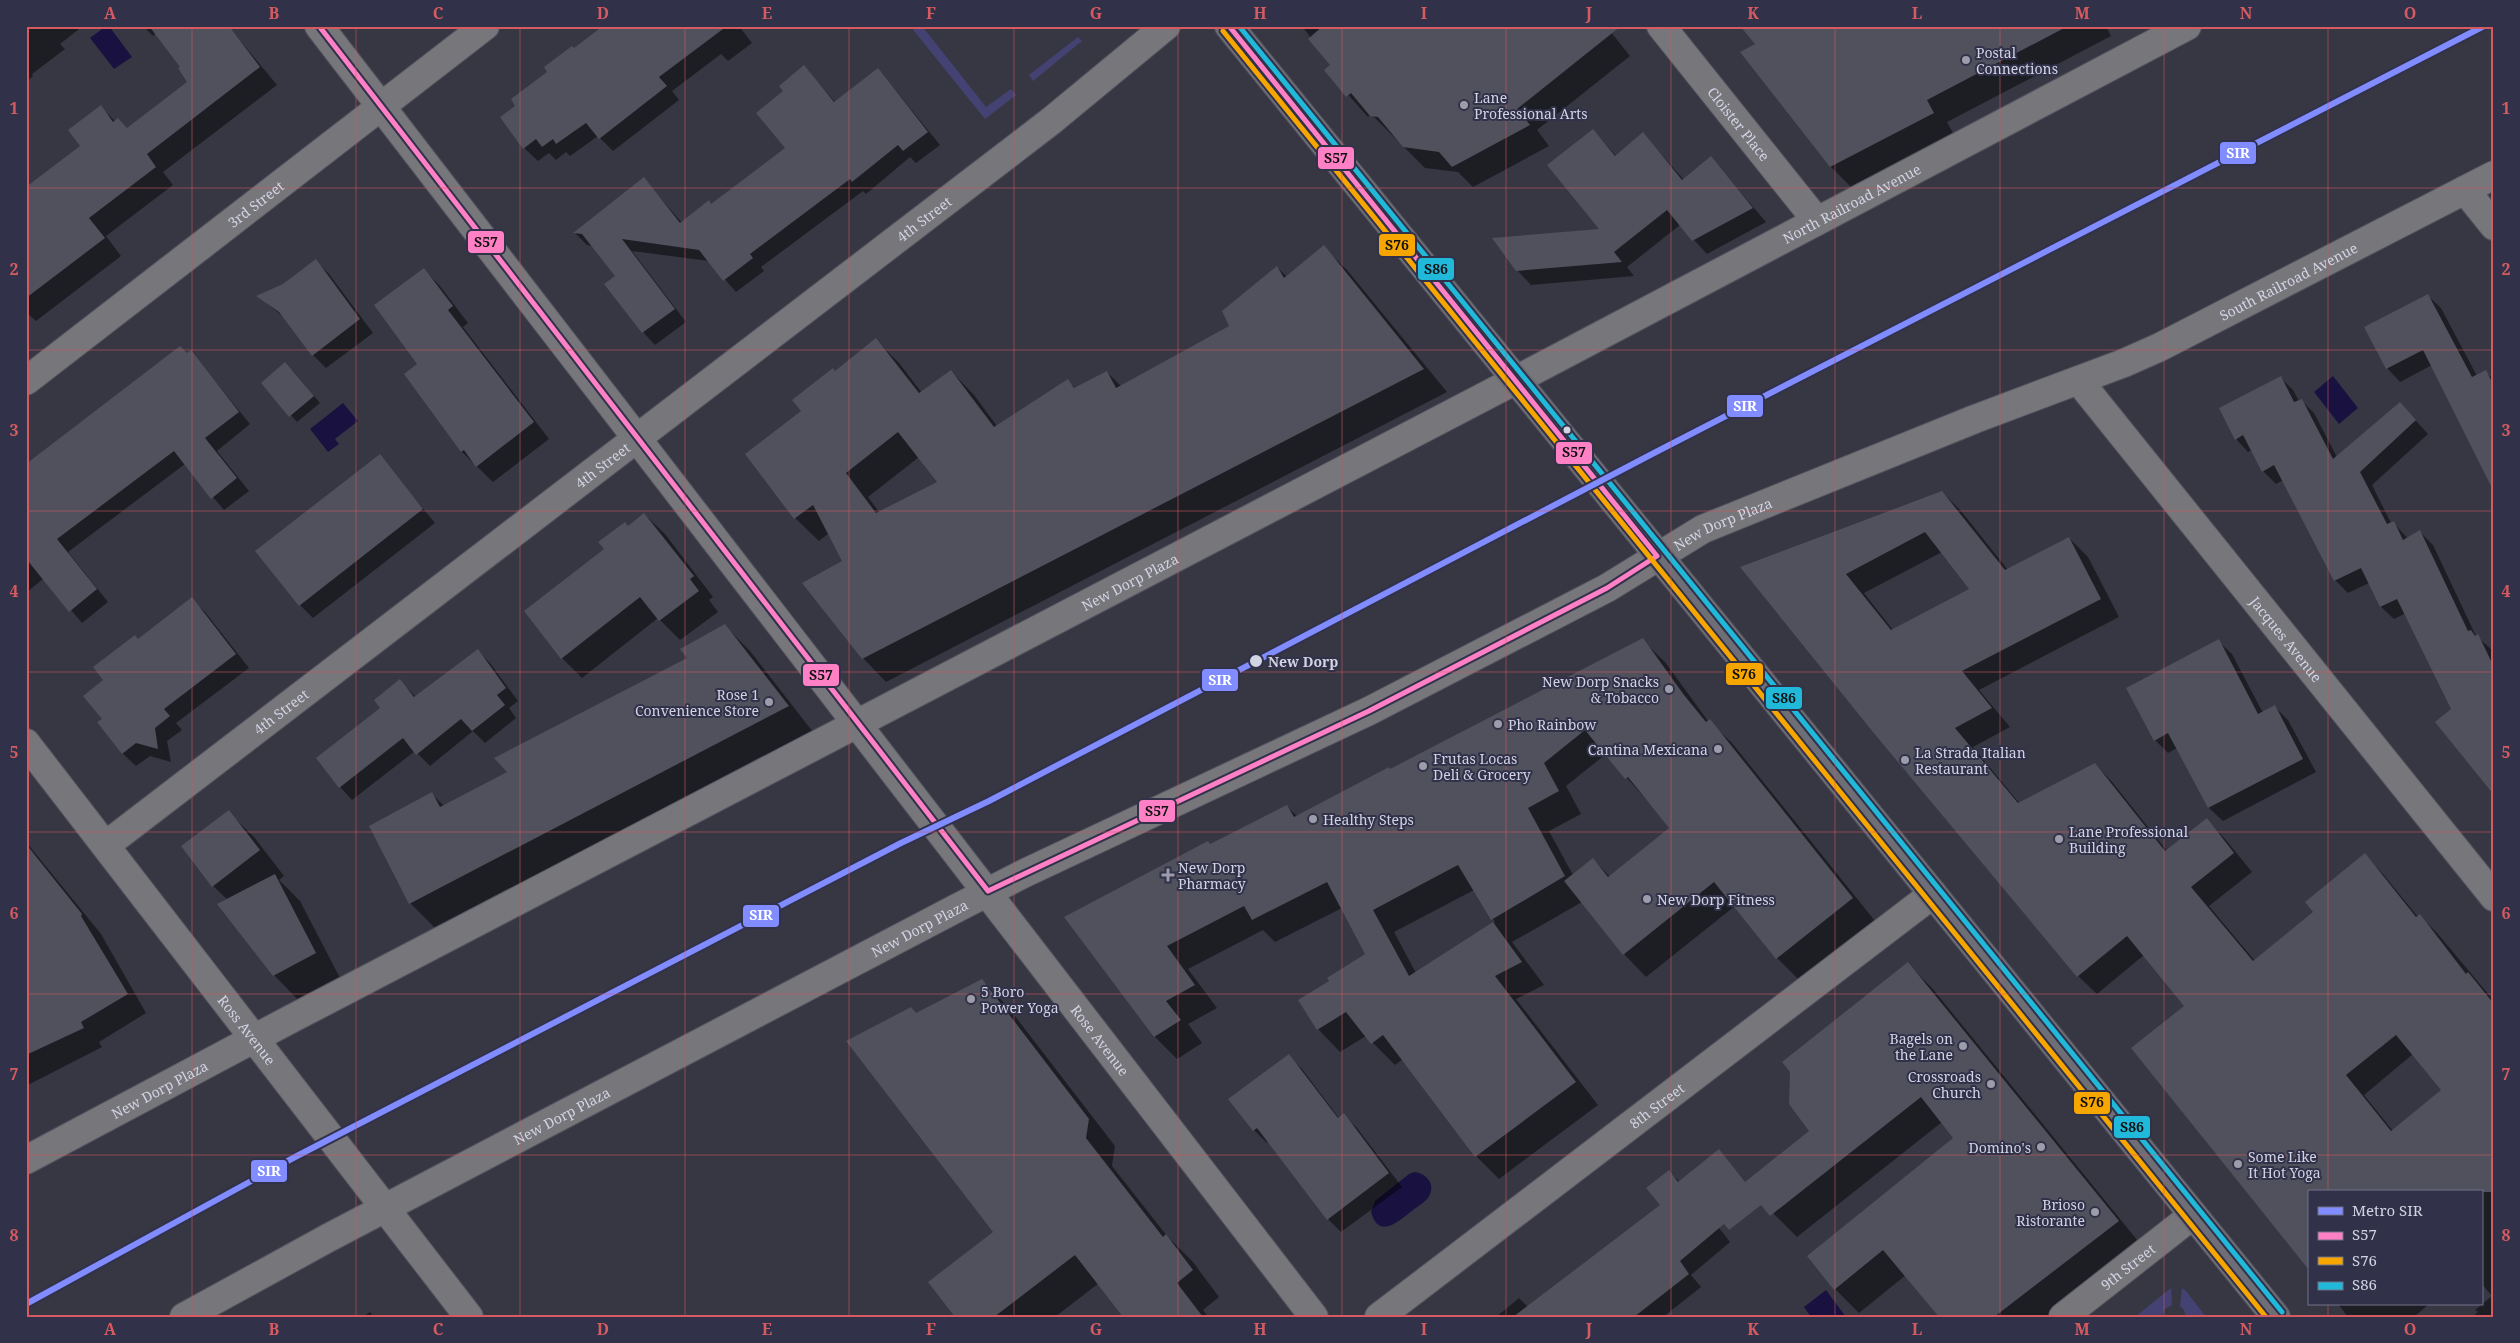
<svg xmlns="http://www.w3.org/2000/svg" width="2520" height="1343" font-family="'Noto Serif',serif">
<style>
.green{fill:#444273}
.water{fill:#191240}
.shadow{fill:#0007;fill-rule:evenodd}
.building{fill:#51515d;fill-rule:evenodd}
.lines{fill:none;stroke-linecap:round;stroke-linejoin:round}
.street-casing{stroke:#545460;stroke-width:30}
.secondary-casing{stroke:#545460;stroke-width:30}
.street{stroke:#76767b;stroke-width:28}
.secondary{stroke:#6e6e77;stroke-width:28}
.bus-1-casing{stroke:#31314a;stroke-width:9}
.bus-2-casing{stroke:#31314a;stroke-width:9}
.bus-3-casing{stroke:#31314a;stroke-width:9}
.bus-1{stroke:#ff80c5;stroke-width:5}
.bus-2{stroke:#f7a600;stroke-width:5}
.bus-3{stroke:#20b9da;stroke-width:5}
.metro-1-casing{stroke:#31314a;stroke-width:10}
.metro-1{stroke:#808cff;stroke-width:6}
.grid{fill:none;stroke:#d55b60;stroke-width:1;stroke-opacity:0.55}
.poi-dot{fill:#9c9cab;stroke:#31314a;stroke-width:2}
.bus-dot{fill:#d2d3e3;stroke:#31314a;stroke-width:2}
.labels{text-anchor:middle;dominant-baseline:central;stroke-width:4;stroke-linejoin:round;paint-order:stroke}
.poi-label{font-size:14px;fill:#d2d3e3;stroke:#31314a;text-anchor:start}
.street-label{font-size:14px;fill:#d2d3e3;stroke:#31314a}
.stop-label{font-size:14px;font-weight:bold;fill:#d2d3e3;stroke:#31314a;text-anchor:start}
.line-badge{stroke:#31314a;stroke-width:2}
.badge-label{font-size:14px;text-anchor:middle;font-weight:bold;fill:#fff}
.pale-badge-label{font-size:14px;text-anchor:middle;font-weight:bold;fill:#111}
.neatline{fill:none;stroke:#d55b60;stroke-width:2}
.grid-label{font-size:16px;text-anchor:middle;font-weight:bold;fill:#d55b60}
</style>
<rect width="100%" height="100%" fill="#373744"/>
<path class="green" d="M910,26H922L986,107L1011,89L1016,95L985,119Z
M1078,37L1082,41L1033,81L1029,75Z
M2171,1288L2172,1305L2165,1309L2161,1317H2135Z
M2182,1288L2186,1291L2206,1317H2186L2184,1310L2180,1306Z"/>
<path class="water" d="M106,26H109L132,57L114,69L90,38Z
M2333,376L2358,408L2339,424L2314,392Z
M343,403L358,421L335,439L339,444L328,452L310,429Z
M1414,1172C1425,1173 1435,1182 1430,1194C1428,1201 1419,1205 1413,1210C1400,1220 1379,1241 1371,1212L1375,1201L1409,1174Z
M1826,1290L1846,1317H1811L1804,1307Z"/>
<path class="shadow" d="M26,26H83L60,44L65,49L32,74L33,76L26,82Z
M143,26H228L277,85L163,172L173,185L106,236L121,256L36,321L28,314L26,315V189L81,146L101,107L116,122L118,119L128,129L189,82L182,67L156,33L153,36Z
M608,26H739L752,43L728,61L721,54L672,91L679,100L613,151L598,136L570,156L566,152L556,160L549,153L538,161L524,148L517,106L574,50Z
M1302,26H1606L1630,56L1537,130L1549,146L1473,187L1458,172L1425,168L1371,114L1368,117L1326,70L1331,65Z
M1742,26H2106L2111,36L1947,122L1954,135L1852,188L1831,167L1757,44Z
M804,67L835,102L878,69L940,145L916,163L910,157L866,194L863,191L761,267L764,271L736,292L709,261L632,251L686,322L655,345L643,332L606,284L616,276L593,246L587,245L575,233L644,179L682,223L712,205L786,149L785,91Z
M1593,130L1616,156L1643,134L1684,180L1711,158L1766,222L1707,254L1680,225L1627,267L1634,276L1531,285L1517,270L1601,230Z
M1323,247L1347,270L1447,392L886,682L863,658L844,562L829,533L819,541L795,518L803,411L835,372L876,340L899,363L922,393L951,371L974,395L997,426L1068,381L1076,389L1107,372L1121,386L1231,327L1277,267L1287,277ZM919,457L939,482L880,513L868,497Z
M316,261L329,274L373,333L326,368L313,355L287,320L263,300Z
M424,270L440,286L468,323L463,327L549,439L493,482L462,452L406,374L419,364Z
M2427,295L2441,308L2477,376L2485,372L2494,380V489L2432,365L2400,382L2387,368Z
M191,352L250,424L217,451L249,491L224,510L185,464L68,552L108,602L82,623L44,578L26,593V470Z
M292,370L320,403L297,422L263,383Z
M2281,378L2293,390L2299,401L2301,400L2314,413L2337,457L2400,403L2428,434L2372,485L2391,523L2393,522L2408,539L2420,532L2433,545L2476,636L2490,648L2494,655V684L2452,709L2406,613L2394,619L2381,607L2369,583L2348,593L2336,581L2283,480L2276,484L2263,471L2252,450L2248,452L2236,439Z
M379,456L435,523L313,618L300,605Z
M1942,492L1961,511L2008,570L2069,538L2088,557L2119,617L1979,690L2010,727L1973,747L2020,804L2095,764L2113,783L2167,851L2207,820L2225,839L2252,872L2209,906L2255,961L2315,912L2365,855L2383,874L2418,917L2420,916L2438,934L2494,1001V1317H2472L2478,1312L2475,1310L2492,1296L2481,1283V1192L2186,1006L2144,955L2097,994L2078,976L1742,568ZM1942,552L1971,589L1893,630L1864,593ZM2413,1054L2443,1090L2393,1131L2364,1095Z
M644,514L665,534L713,597L709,600L718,612L680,640L658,618L582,678L562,658L526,612L605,550Z
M192,599L205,612L249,668L176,723L182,730L167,741L171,762L150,756L136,766L122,753L103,719L105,680Z
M725,626L750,651L813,732L436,929L410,903L432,794L444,806L508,772L689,658Z
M1642,640L1665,662L1708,721L1732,743L1875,921L1800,981L1777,958L1735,906L1646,977L1624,954L1582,902L1512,942L1544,985L1516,999L1598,1105L1499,1179L1476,1156L1403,1059L1395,1065L1366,1036L1340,1052L1318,1029L1331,981L1367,955L1342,908L1275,942L1263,930L1188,969L1217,1008L1188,1024L1202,1043L1177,1059L1155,1037L1065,917L1286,806L1297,816L1390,770ZM1606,754L1671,828L1610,877L1593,859L1573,875L1549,831L1581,814L1566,786ZM1474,890L1495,922L1416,973L1394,932Z
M2218,641L2232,654L2263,713L2275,707L2288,720L2316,772L2223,821L2209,808L2177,748L2168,753L2155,740Z
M478,651L490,663L518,701L509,708L516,718L485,743L473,731L430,766L415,751L352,800L340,787L382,709L400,681L416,697Z
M228,812L254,837L284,876L279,880L300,901L340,978L299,1001L274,975L228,900L213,886Z
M26,842L101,934L146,1013L99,1042L102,1047L26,1086Z
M1908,964L1932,988L2142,1246L2049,1317H1941L1906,1275L1859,1313L1835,1289L1955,1138L1942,1122L1797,1237L1773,1213L1811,1131Z
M982,980L1008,1007L1115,1146L1112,1166L1167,1236L1193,1262L1219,1297L1203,1310L1208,1317H1125L1099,1283L1055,1317H956L994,1232L917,1014Z
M1288,1056L1302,1069L1339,1118L1344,1115L1357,1128L1402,1187L1341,1232L1328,1219L1269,1141L1267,1143L1254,1130Z
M1669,1172L1693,1194L1730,1242L1691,1275L1701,1287L1663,1317H1496L1519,1298L1528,1307L1662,1205Z
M2338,1304H2429L2414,1317H2348Z
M370,1312L374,1317H363Z"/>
<path class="building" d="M149,26H229L260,67L147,154L156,167L89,218L105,238L26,298V187L80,146L68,130L101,105L113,122L118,118L127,128L187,82L178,68L180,67Z
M603,26H727L659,77L667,86L599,139L586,123L556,144L553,139L542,147L536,139L523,149L500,117L515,106L511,99L547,72L544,67L572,46L574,48Z
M1323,26H1621L1517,109L1530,125L1452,167L1439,152L1403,147L1378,117L1370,116L1351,93L1346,97L1324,70L1330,65L1308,39Z
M1740,26H2068L1927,100L1934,113L1830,167L1740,52L1755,44Z
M804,65L834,102L878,68L928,132L903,151L898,145L852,182L850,179L750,254L753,258L723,281L699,250L622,239L675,309L642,333L604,284L615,276L582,234L573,233L644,177L680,223L709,200L711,204L785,148L756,113L783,91L779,86Z
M1593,129L1615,156L1643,132L1682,180L1711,156L1753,208L1692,241L1667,210L1614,252L1622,262L1516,271L1492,238L1599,229L1547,165Z
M1324,245L1424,369L862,659L802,583L842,561L813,505L794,519L745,454L801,411L792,400L833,368L835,371L876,338L919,393L951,370L994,427L1068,379L1074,388L1107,371L1116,388L1229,326L1222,311L1277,266L1284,278ZM898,432L937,482L876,513L846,473Z
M316,259L360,319L312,356L279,312L256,296L283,284Z
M424,268L453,306L448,310L534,422L476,467L464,450L461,452L404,374L417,364L374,305Z
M2428,294L2472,377L2486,370L2494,386V492L2423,350L2386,369L2364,327Z
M180,346L187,353L191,350L239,412L205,438L237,478L211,499L174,451L57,539L97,589L69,612L28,561L26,562V464Z
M285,362L314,396L289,417L261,383Z
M2281,376L2294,402L2302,399L2333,459L2400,402L2416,420L2360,472L2387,524L2394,521L2403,540L2420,530L2468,631L2471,630L2475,636L2478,634L2494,667V795L2435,722L2451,709L2397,599L2380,607L2361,568L2334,581L2274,465L2262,472L2243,435L2235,440L2219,408Z
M380,454L423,509L299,606L255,551Z
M1942,491L2005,570L2069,537L2101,599L1962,671L1992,708L1955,728L2018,803L2095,763L2165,851L2207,818L2234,853L2191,887L2253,961L2313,912L2305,902L2365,853L2416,917L2420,914L2466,974L2468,972L2494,1004V1192H2309V1270L2131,1048L2184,1006L2127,936L2077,977L1873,732L1740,567ZM1925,532L1969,589L1891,630L1846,574ZM2396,1035L2441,1090L2391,1131L2346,1075Z
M644,513L694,576L690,579L699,591L659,621L640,597L561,659L524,611L604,549L598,542L625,522L628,526Z
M192,597L236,654L164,709L170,716L155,728L158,749L136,743L122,754L97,722L102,719L83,696L103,680L93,667L135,635L138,639Z
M725,624L789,706L409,904L369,826L432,792L440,807L507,772L494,758L687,658L680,649Z
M1643,638L1684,695L1706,722L1710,719L1853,898L1776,959L1714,882L1623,955L1564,881L1593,858L1608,877L1669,828L1628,777L1625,779L1585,730L1544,763L1559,791L1528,808L1565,876L1491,920L1458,865L1373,910L1409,976L1493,922L1522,962L1495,976L1576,1082L1475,1157L1383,1035L1371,1044L1346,1012L1317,1030L1298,1000L1329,981L1327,978L1365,954L1327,882L1252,920L1244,906L1167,946L1195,985L1166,1001L1181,1020L1154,1037L1064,917L1208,841L1210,844L1287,805L1294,817L1389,767L1390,769Z
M2219,639L2258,714L2275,705L2303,759L2208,808L2168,733L2154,741L2126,688Z
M478,649L506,688L497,695L505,705L472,731L461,719L416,755L403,738L339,788L316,758L380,708L374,700L400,679L414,697Z
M229,810L260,850L212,887L181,846Z
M26,844L82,914L81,916L128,994L81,1022L84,1028L26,1055Z
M275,874L316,953L273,976L217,904Z
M1908,962L2119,1221L1994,1317H1939L1883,1250L1834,1290L1807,1256L1953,1138L1921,1097L1770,1216L1761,1205L1729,1230L1724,1224L1680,1261L1689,1274L1634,1317H1513L1660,1205L1646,1188L1669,1170L1678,1182L1719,1149L1745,1182L1809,1131L1789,1104L1790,1072L1782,1062Z
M982,979L1089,1119L1086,1138L1163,1237L1166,1234L1193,1270L1177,1283L1203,1317H1123L1075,1255L994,1317H955L928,1282L993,1232L846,1041L911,1007L916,1013Z
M1289,1054L1338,1118L1344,1113L1389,1173L1327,1220L1257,1128L1253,1131L1228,1099Z"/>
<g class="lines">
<defs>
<g id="street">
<path id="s1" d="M319,26L1314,1317"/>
<path id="s2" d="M1661,26L1817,221"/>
<path d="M2465,190L2494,226"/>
<path id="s3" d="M26,381L485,26"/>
<path id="s4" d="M2079,381L2494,897"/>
<path id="s5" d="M26,743L469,1317"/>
<path id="s6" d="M106,845L1051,121L1166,26"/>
<path id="s7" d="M26,1160L291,1019L1516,380L2187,26"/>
<path id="s8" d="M184,1317L328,1238L955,909L1025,873L1369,711L1607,588L1703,529L1975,419L2124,363L2160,347L2494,175"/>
<path id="s9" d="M1379,1317L1933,894"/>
<path id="s10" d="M2063,1317L2193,1215"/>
</g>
<path id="secondary" d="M1229,26L2276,1317"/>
</defs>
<use href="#street" class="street-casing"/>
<use href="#secondary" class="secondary-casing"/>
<use href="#street" class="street"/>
<use href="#secondary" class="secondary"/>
<defs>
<path id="bus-1" d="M319,26L988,891
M1229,26L1657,556
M988,891L1369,711L1607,588L1657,556"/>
<path id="bus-2" d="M1223,31L2266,1317"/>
<path id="bus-3" d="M1239,26L2282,1312"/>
</defs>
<use href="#bus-1" class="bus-1-casing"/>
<use href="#bus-2" class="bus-2-casing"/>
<use href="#bus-3" class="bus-3-casing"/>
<use href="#bus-1" class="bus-1"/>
<use href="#bus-2" class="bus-2"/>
<use href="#bus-3" class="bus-3"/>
<defs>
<path id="metro-1" d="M26,1304L295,1157L901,843L989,801L1654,453L2484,26"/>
</defs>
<use href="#metro-1" class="metro-1-casing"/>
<use href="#metro-1" class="metro-1"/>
</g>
<path class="grid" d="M192,26V1317M356,26V1317M520,26V1317M685,26V1317M849,26V1317M1014,26V1317M1178,26V1317M1342,26V1317M1506,26V1317M1671,26V1317M1835,26V1317M2000,26V1317M2164,26V1317M2328,26V1192M26,188H2494M26,350H2494M26,511H2494M26,672H2494M26,832H2494M26,994H2494M26,1155H2494M2328,1304V1317"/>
<g class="poi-dot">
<circle cx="1966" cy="60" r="5"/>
<circle cx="1464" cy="105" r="5"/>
<circle cx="1669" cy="689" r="5"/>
<circle cx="769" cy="702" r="5"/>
<circle cx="1498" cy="724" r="5"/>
<circle cx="1718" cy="749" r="5"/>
<circle cx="1905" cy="760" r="5"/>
<circle cx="1423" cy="766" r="5"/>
<circle cx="1313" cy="819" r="5"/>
<circle cx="2059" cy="839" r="5"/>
<path d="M1165.5 867.5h5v5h5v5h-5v5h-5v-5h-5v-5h5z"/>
<circle cx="1647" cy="899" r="5"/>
<circle cx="971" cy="999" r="5"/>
<circle cx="1963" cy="1046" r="5"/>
<circle cx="1991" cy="1084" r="5"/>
<circle cx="2041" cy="1147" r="5"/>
<circle cx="2238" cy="1164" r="5"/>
<circle cx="2095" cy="1212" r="5"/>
</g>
<g class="bus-dot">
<circle cx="1567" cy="430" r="4.5"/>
<circle cx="1256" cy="661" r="7"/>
</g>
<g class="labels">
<g class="poi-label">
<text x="1976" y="52">Postal<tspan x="1976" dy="16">Connections</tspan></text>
<text x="1474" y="97">Lane<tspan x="1474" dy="16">Professional Arts</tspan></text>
<text x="1659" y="681" text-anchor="end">New Dorp Snacks<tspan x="1659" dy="16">&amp; Tobacco</tspan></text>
<text x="759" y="694" text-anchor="end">Rose 1<tspan x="759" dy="16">Convenience Store</tspan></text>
<text x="1508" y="724">Pho Rainbow</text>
<text x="1708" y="749" text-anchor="end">Cantina Mexicana</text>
<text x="1915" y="752">La Strada Italian<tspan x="1915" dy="16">Restaurant</tspan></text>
<text x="1433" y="758">Frutas Locas<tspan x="1433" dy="16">Deli &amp; Grocery</tspan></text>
<text x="1323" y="819">Healthy Steps</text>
<text x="2069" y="831">Lane Professional<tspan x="2069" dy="16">Building</tspan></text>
<text x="1178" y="867">New Dorp<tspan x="1178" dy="16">Pharmacy</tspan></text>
<text x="1657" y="899">New Dorp Fitness</text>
<text x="981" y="991">5 Boro<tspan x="981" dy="16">Power Yoga</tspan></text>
<text x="1953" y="1038" text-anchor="end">Bagels on<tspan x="1953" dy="16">the Lane</tspan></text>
<text x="1981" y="1076" text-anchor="end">Crossroads<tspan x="1981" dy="16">Church</tspan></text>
<text x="2031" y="1147" text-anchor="end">Domino's</text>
<text x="2248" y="1156">Some Like<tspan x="2248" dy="16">It Hot Yoga</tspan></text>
<text x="2085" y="1204" text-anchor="end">Brioso<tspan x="2085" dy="16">Ristorante</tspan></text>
</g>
<g class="street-label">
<text stroke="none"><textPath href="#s2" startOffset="125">Cloister Place</textPath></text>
<text stroke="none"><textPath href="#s7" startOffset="2061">North Railroad Avenue</textPath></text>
<text stroke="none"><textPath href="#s3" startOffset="290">3rd Street</textPath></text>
<text stroke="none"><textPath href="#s6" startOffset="1030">4th Street</textPath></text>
<text stroke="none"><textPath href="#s8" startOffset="2348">South Railroad Avenue</textPath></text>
<text stroke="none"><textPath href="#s6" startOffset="625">4th Street</textPath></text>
<text stroke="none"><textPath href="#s8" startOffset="1732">New Dorp Plaza</textPath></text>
<text stroke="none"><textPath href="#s7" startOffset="1246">New Dorp Plaza</textPath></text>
<text stroke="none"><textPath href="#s4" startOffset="331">Jacques Avenue</textPath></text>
<text stroke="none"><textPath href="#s6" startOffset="220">4th Street</textPath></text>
<text stroke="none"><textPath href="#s8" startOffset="832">New Dorp Plaza</textPath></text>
<text stroke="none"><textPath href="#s5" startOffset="362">Ross Avenue</textPath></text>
<text stroke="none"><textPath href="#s1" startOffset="1280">Rose Avenue</textPath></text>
<text stroke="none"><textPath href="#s7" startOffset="151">New Dorp Plaza</textPath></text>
<text stroke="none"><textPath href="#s9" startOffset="349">8th Street</textPath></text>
<text stroke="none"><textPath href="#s8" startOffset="428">New Dorp Plaza</textPath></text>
<text stroke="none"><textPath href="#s10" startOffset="82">9th Street</textPath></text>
</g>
<g class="stop-label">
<text x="1268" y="661">New Dorp</text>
</g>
</g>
<g class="line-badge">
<rect x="2219" y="141" width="38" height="24" rx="5" fill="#808cff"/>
<rect x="1317" y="146" width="38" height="24" rx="5" fill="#ff80c5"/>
<rect x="467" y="230" width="38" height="24" rx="5" fill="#ff80c5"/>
<rect x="1378" y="233" width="38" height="24" rx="5" fill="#f7a600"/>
<rect x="1417" y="257" width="38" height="24" rx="5" fill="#20b9da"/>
<rect x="1726" y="394" width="38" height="24" rx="5" fill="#808cff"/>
<rect x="1555" y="441" width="38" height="24" rx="5" fill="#ff80c5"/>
<rect x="1725" y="662" width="39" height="24" rx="5" fill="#f7a600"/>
<rect x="802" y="663" width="38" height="24" rx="5" fill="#ff80c5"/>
<rect x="1201" y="668" width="38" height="24" rx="5" fill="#808cff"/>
<rect x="1765" y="686" width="38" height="24" rx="5" fill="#20b9da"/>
<rect x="1138" y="799" width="38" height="24" rx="5" fill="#ff80c5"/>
<rect x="742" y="904" width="38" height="24" rx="5" fill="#808cff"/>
<rect x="2073" y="1091" width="38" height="24" rx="5" fill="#f7a600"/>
<rect x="2113" y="1115" width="38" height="24" rx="5" fill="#20b9da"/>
<rect x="250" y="1159" width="38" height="24" rx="5" fill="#808cff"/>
</g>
<g class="badge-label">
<text x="2238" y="158">SIR</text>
<text x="1745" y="411">SIR</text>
<text x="1220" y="685">SIR</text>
<text x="761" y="920">SIR</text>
<text x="269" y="1176">SIR</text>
</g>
<g class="pale-badge-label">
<text x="1336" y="163">S57</text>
<text x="486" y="247">S57</text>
<text x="1397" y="250">S76</text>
<text x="1436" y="274">S86</text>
<text x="1574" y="457">S57</text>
<text x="1744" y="679">S76</text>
<text x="821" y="680">S57</text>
<text x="1784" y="703">S86</text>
<text x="1157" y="816">S57</text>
<text x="2092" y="1107">S76</text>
<text x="2132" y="1132">S86</text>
</g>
<rect width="2520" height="1343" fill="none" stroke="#31314a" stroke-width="55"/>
<rect x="2308" y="1190" width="175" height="115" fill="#31314a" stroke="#717287"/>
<rect x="2318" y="1207" width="25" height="8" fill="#808cff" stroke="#717287"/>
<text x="2352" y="1216" font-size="15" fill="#d2d3e3">Metro SIR</text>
<rect x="2318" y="1232" width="25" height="8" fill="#ff80c5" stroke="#717287"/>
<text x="2352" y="1240" font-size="15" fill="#d2d3e3">S57</text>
<rect x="2318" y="1257" width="25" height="8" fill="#f7a600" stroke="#717287"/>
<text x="2352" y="1266" font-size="15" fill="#d2d3e3">S76</text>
<rect x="2318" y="1282" width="25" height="8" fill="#20b9da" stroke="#717287"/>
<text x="2352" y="1290" font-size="15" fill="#d2d3e3">S86</text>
<rect x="28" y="28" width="2464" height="1288" class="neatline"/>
<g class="grid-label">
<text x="110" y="19">A</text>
<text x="274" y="19">B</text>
<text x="438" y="19">C</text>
<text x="603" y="19">D</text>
<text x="767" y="19">E</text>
<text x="931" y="19">F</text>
<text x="1096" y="19">G</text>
<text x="1260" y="19">H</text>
<text x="1424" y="19">I</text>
<text x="1589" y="19">J</text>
<text x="1753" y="19">K</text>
<text x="1917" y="19">L</text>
<text x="2082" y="19">M</text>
<text x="2246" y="19">N</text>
<text x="2410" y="19">O</text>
<text x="14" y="114">1</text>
<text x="2506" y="114">1</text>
<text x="14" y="275">2</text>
<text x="2506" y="275">2</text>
<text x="14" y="436">3</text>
<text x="2506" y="436">3</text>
<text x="14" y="597">4</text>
<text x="2506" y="597">4</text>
<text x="14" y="758">5</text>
<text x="2506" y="758">5</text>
<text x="14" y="919">6</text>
<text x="2506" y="919">6</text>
<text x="14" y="1080">7</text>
<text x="2506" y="1080">7</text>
<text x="14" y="1241">8</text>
<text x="2506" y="1241">8</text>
<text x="110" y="1335">A</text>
<text x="274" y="1335">B</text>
<text x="438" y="1335">C</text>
<text x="603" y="1335">D</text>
<text x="767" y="1335">E</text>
<text x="931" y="1335">F</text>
<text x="1096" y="1335">G</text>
<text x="1260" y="1335">H</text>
<text x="1424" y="1335">I</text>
<text x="1589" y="1335">J</text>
<text x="1753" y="1335">K</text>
<text x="1917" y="1335">L</text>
<text x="2082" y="1335">M</text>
<text x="2246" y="1335">N</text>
<text x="2410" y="1335">O</text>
</g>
</svg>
